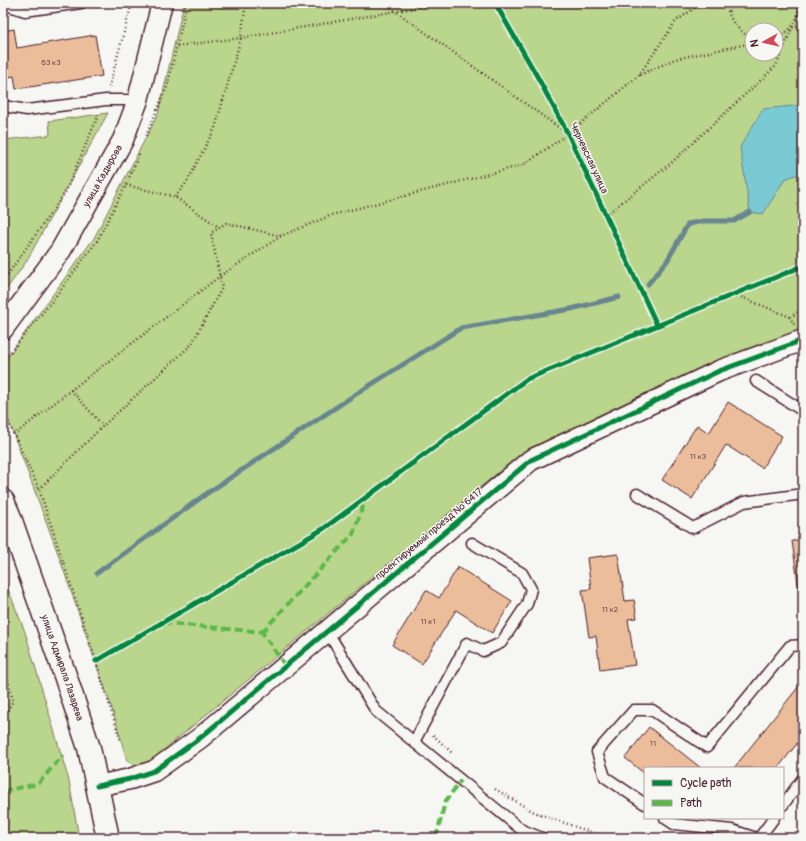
<svg xmlns="http://www.w3.org/2000/svg" width="806" height="841" font-family="Pangolin,sans-serif">
<style>
.green{fill:#bad58c;stroke:#827a5c;fill-rule:evenodd}
.water{fill:#7acad4;stroke:#678690}
.lines{fill:none;stroke-linecap:round;stroke-linejoin:round}
.stream{stroke:#678690;stroke-width:5}
.building{fill:#ebbd9b;stroke:#4a1f2b}
.lane-casing{stroke:#4a1f2b;stroke-width:13}
.street-casing{stroke:#4a1f2b;stroke-width:23}
.secondary-casing{stroke:#4a1f2b;stroke-width:25}
.path{stroke:#4a1f2b;stroke-width:2.5;stroke-dasharray:1 3;stroke-linecap:butt}
.lane{stroke:#f6f6f2;stroke-width:10}
.street{stroke:#f6f6f2;stroke-width:20}
.secondary{stroke:#f6f6f2;stroke-width:22}
.quiet{stroke:#58b947;stroke-width:4;stroke-dasharray:8 4;stroke-linecap:butt}
.cycleway-casing{stroke:#f6f6f2;stroke-width:8}
.cycleway{stroke:#00873e;stroke-width:5}
.labels{text-anchor:middle;dominant-baseline:central;stroke-width:3;stroke-linejoin:round;paint-order:stroke}
.number-label{font-size:8px;fill:#724647}
.street-label{font-size:10px;fill:#4a1f2b;stroke:#f6f6f2}
</style>
<rect width="100%" height="100%" fill="#f6f6f2"/>
<filter id="ink" filterUnits="userSpaceOnUse"><feTurbulence type="fractalNoise" baseFrequency=".025" numOctaves="2"/><feDisplacementMap in="SourceGraphic" scale="8" xChannelSelector="R" yChannelSelector="G"/><feConvolveMatrix kernelMatrix="1 2 1 2 8 2 1 2 1" color-interpolation-filters="sRGB"/></filter>
<g filter="url(#ink)">
<path class="green" d="M184,3H803V332L680,377L524,451L142,768L127,761L114,715L56,548L3,406V363L94,238L158,114ZM752,30H776V54H752Z
M108,113L26,262L3,294V140L50,135L49,121Z
M3,576L25,632L69,781L79,838H3Z"/>
<path class="water" d="M803,105V172L785,179L763,214L750,212L740,147L763,109Z"/>
<g class="lines">
<path class="stream" d="M648,284L667,261L688,224L703,221H734L750,212
M97,573L206,494L353,396L461,328L571,309L619,297"/>
</g>
<path class="building" d="M14,29L17,48L95,35L102,76L16,89L14,76L3,78V31Z
M728,402L782,436L762,468L726,445L692,499L662,480L697,425L709,433Z
M803,539V589L799,590L792,541Z
M618,554L625,601L634,600L637,618L628,619L635,665L600,670L596,636L589,637L582,590L591,589L587,558Z
M458,567L512,601L492,633L456,610L422,664L392,645L426,590L439,598Z
M803,681V736L778,768H734Z
M649,727L701,768H645V774L625,758Z"/>
<g class="lines">
<defs>
<path id="lane" d="M3,4L25,11L81,3
M3,106L27,110L106,100H138
M756,381L803,411
M637,494L693,528L744,502L803,494
M327,631L376,711L522,830L542,838
M414,742L467,643L483,651L501,643L527,604L531,589L522,573L472,543
M645,804L605,777L597,752L634,710H652L707,747L790,646L803,645
M783,805L803,778
M665,818L674,824L732,830L756,838
M759,838L774,818"/>
<g id="street">
<path id="s1" d="M3,329L61,250L123,140L138,100L162,3"/>
<path d="M97,786L130,779L154,771L200,738L531,460L719,371L803,340"/>
</g>
<g id="secondary">
<path id="s2" d="M3,501L9,515L66,678L89,748L108,838"/>
</g>
</defs>
<use href="#lane" class="lane-casing"/>
<use href="#street" class="street-casing"/>
<use href="#secondary" class="secondary-casing"/>
<path class="path" d="M384,3L568,134
M728,3C726,18 739,32 752,38
M776,38C792,32 799,19 800,3
M177,46L241,38L443,3
M640,75L675,59L752,43
M109,87L132,3
M146,136L167,87L185,11V3
M126,185L175,197L220,228
M175,197L187,182L215,128L241,38L246,3
M606,215L670,164L776,66L792,28L803,23
M3,281L65,193L99,114
M734,294L790,317L794,325
M790,317L803,309
M3,361L53,300L97,241L126,185L140,152
M71,390L103,426
M3,411L39,489L96,661L120,739
M14,435L71,390L220,276L281,236L332,215L523,165L568,134L639,75L676,21L702,3
M39,489L103,426L191,345L222,288L211,233L226,223L281,236
M3,660L13,701L3,717
M433,735L453,754
M495,789L534,812L607,838"/>
<use href="#lane" class="lane"/>
<use href="#street" class="street"/>
<use href="#secondary" class="secondary"/>
<path class="quiet" d="M163,623L262,632L286,667
M262,632L353,534L366,498
M3,791L38,784L63,755
M436,838L445,802L461,780"/>
<defs>
<path id="cycleway" d="M495,3L537,76L568,134L657,325
M96,661L323,529L527,379L803,266
M97,786L130,779L154,771L200,738L531,460L719,371L803,340"/>
</defs>
<use href="#cycleway" class="cycleway-casing"/>
<use href="#cycleway" class="cycleway"/>
</g>
</g>
<g class="labels">
<g class="number-label">
<text x="51" y="62">63 к3</text>
<text x="698" y="456">11 к3</text>
<text x="610" y="609">11 к2</text>
<text x="428" y="621">11 к1</text>
<text x="653" y="743">11</text>
</g>
<g class="street-label">
<text transform="translate(589 158) rotate(65)">Черневская улица</text>
<text stroke="none"><textPath href="#s1" startOffset="183">улица Кадырова</textPath></text>
<text transform="translate(429 534) rotate(-40)">проектируемый проезд № 6417</text>
<text stroke="none"><textPath href="#s2" startOffset="177">улица Адмирала Лазарева</textPath></text>
</g>
</g>
<rect width="806" height="841" fill="none" stroke="#f6f6f2" stroke-width="16"/>
<rect x="8" y="8" width="790" height="825" fill="none" stroke="#4a1f2b" stroke-width="1.5" filter="url(#ink)"/>
<rect x="644" y="767" width="140" height="52" fill="#f6f6f2" stroke="#b1a0a2"/>
<rect x="652" y="780" width="20" height="6" fill="#00873e" stroke="#b1a0a2"/>
<text x="680" y="787" font-size="12" fill="#4a1f2b">Cycle path</text>
<rect x="652" y="800" width="20" height="6" fill="#58b947" stroke="#b1a0a2"/>
<text x="680" y="807" font-size="12" fill="#4a1f2b">Path</text>
<g transform="translate(764 42) rotate(262)"><circle r="19" fill="#f6f6f2" stroke="#b1a0a2"/>
<path d="M0-3L7 15L0 10L-7 15Z" fill="#d1495b"/>
<text y="-6" font-size="11" font-weight="bold" text-anchor="middle" fill="#4a1f2b">N</text>
</g>
</svg>
